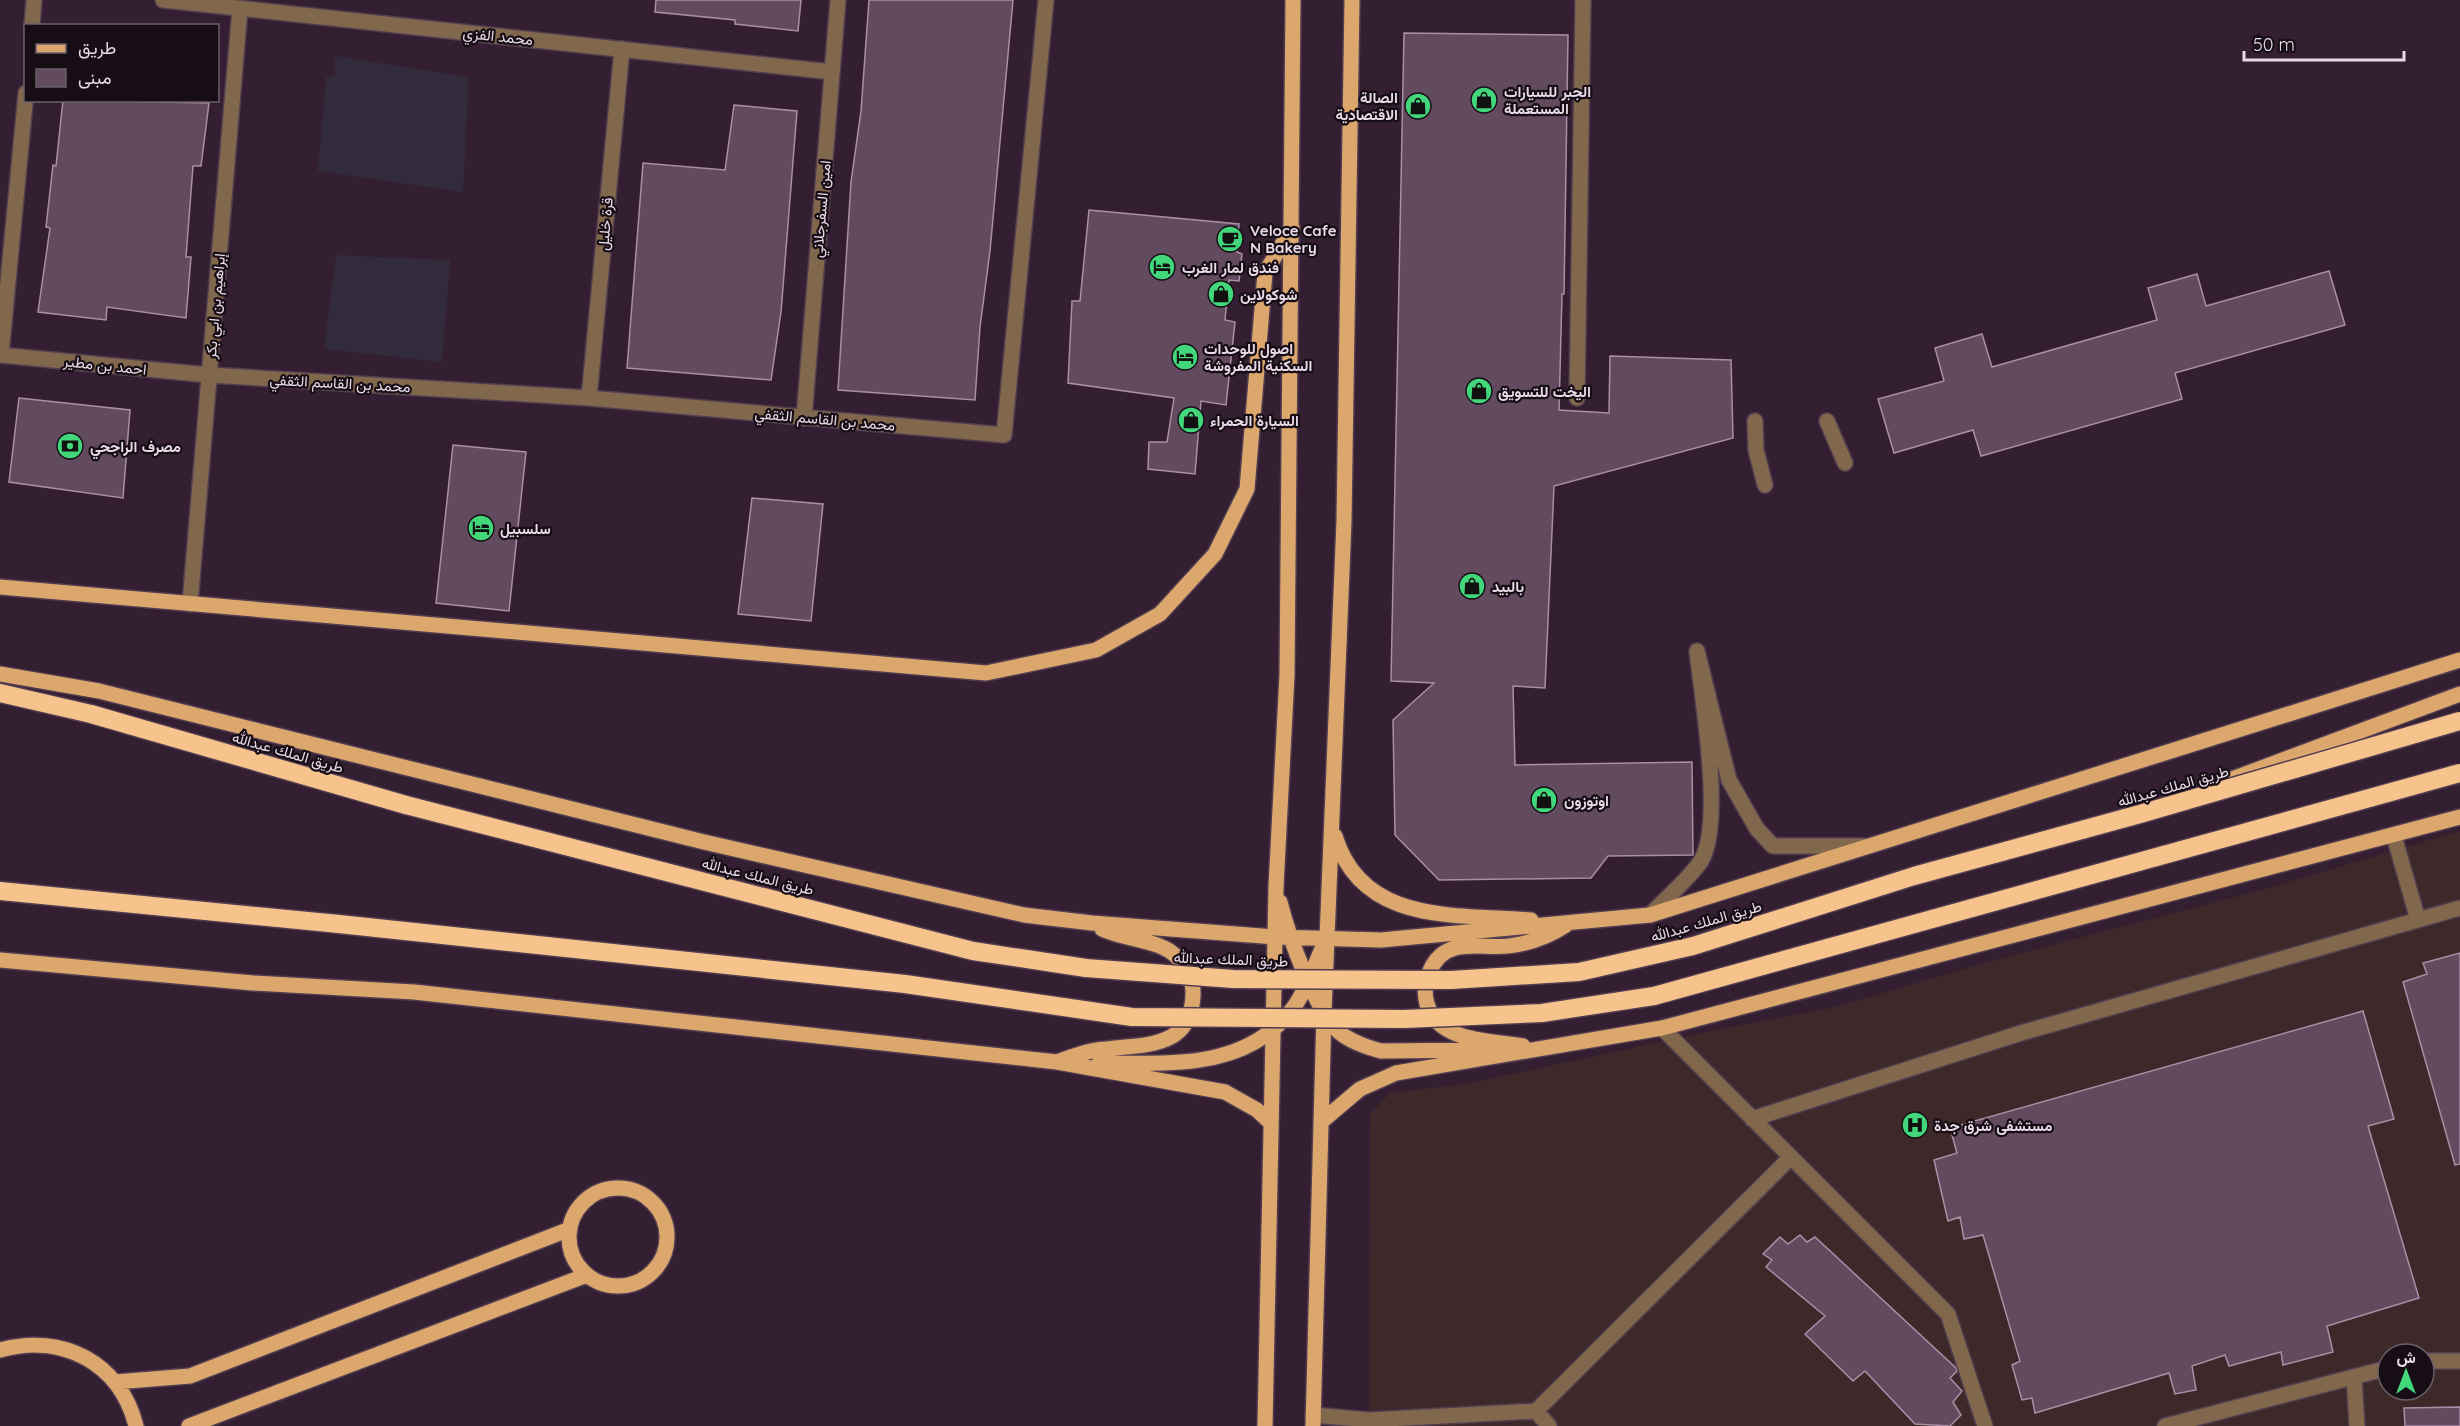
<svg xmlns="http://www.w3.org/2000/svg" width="2460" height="1426" font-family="Quicksand,Vazirmatn,sans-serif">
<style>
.education{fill:#322b3b}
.medical{fill:#3d2929;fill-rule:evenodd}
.building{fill:#624a5f;stroke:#aa8fa7;stroke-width:1.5}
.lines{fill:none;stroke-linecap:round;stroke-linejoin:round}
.minor-casing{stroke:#513d4f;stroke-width:18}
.major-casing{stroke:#513d4f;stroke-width:18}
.highway-casing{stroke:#513d4f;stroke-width:21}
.minor{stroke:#81684d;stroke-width:15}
.major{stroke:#dca76d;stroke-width:15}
.highway{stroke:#f7c38d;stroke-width:18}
.highway-bridge-casing{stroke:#513d4f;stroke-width:21;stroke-linecap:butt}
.highway-bridge{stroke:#f7c38d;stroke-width:18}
.labels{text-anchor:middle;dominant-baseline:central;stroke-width:4.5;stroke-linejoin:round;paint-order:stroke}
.street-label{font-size:15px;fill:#e8d9e6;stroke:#160d15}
.poi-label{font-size:15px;font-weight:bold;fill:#e8d9e6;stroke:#160d15;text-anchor:start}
</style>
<rect width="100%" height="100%" fill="#341f32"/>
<path class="education" d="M335,56L469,77L463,192L318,171L326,77L335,76Z
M336,255L450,260L442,362L324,349Z"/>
<path class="medical" d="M2460,831V1426H1369L1370,1114L1390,1093L1466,1084L1725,1028L1832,1008L1991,961L2265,889ZM2388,1354H2424V1390H2388Z"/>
<path class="building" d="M656,0H801L798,31L735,24V20L655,12Z
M869,0H1013L990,251L980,327L975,400L838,390L851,182L861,111Z
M1404,33L1568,35L1564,294H1562L1559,410L1609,413L1610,356L1731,360L1733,438L1554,486L1545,688L1513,686L1515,765L1692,762L1693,855L1608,856L1591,878L1439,880L1395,835L1393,720L1434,683L1391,681Z
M63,100L209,103L201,166H193L186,257H191L186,318L107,307L106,320L38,312L50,228L46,227L53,165L56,166Z
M734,105L797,111L781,312L771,380L627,368L643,163L725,170Z
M1089,210L1239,224L1237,252L1242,254L1239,281L1229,280L1225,320L1235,322L1226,405L1201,401L1195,474L1148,469L1149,442H1167L1174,398L1068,383L1072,301H1080Z
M2329,271L2345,325L2175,373L2182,399L1981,456L1973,430L1894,453L1878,399L1944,381L1935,348L1982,334L1992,367L2157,320L2148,288L2197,274L2206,306Z
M19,398L130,410L123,498L9,482Z
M453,445L526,452L509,611L436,603Z
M752,498L823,504L811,621L738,614Z
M2460,953V1164L2455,1165L2403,982L2427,974L2423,963Z
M2363,1011L2394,1119L2368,1126L2419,1298L2327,1326L2333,1352L2283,1365L2281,1352L2229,1366L2225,1355L2192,1366L2196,1390L2175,1394L2169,1373L2035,1413L2032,1398L2022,1400L2012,1365L2020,1361L1983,1235L1964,1239L1960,1217L1948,1221L1934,1160L1957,1153L1950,1128Z
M1800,1235L1807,1242L1815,1237L1956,1368L1957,1371L1950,1378L1962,1391L1953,1402L1961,1415L1950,1426L1915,1424L1865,1371L1853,1381L1805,1334L1825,1316L1766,1267L1772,1260L1763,1254L1780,1237L1788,1244Z
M2460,1407V1426H2405L2404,1408Z"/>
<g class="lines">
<defs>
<path id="minor" d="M163,0L832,72
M32,26L34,0
M0,355L209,375L589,398L1004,435L1046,0
M1,355L26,93
M589,398L622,49
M1577,398L1583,0
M804,418L838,0
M1755,421L1756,450L1765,485
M1827,421L1845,463
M190,604L240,8
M2394,836L2418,920
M1650,915C1666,898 1688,880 1701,861C1724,823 1702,698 1697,651L1729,780L1757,829L1773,846H1864
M1752,1119L2021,1033L2460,908
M1791,1157L1948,1314L1985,1426
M2424,1361H2460
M2354,1377L2357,1426
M1536,1411L1549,1426
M1313,1415L1369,1420L1536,1411L1791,1157L1662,1028
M2165,1426L2388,1368"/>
<path id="major" d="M0,587L986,673L1096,650L1160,614L1215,554L1247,489L1265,273L1292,228
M0,674L99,691L704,842L1024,915L1092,923L1275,937L1381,940L1650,915L2460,660
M2232,779L2460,694
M1335,836C1362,925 1456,914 1531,920
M1280,902C1288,934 1315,1010 1339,1032C1351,1042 1366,1047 1381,1051L1487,1050
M0,960L253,983L414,992L1057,1062L1225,1092L1257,1110L1271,1123
M1523,1046C1490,1040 1439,1043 1427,1004C1421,983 1432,954 1455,948C1474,943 1496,949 1515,945C1534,942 1551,935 1566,925
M1057,1062C1073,1056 1089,1050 1106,1049C1145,1044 1190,1049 1193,996C1194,979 1185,962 1171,952C1155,940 1123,939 1102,929
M1099,1063C1170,1063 1247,1071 1294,1007C1307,989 1315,964 1324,944
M1321,1122L1360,1089L1396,1073L1662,1028L2460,817
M569 1237a49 49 0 1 1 98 0a49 49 0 1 1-98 0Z
M0,1350C62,1333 120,1362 136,1426
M115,1382L190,1376L570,1229
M189,1426L587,1275
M1265,1426L1276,887L1287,675L1293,0
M1313,1426L1324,1012L1344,521L1352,0"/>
<path id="highway" d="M0,693L91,714L406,805
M0,891L339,924"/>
</defs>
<use href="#minor" class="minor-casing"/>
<use href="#major" class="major-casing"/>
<use href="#highway" class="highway-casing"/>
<use href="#minor" class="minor"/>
<use href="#major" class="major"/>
<use href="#highway" class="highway"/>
<defs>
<path id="highway-bridge" d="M406,805L973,951L1086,968L1233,979L1451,980L1579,972L1693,946L1914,876L2140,814L2460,721
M339,924L905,984L1132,1017L1404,1019L1542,1013L1654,996L2460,773"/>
</defs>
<use href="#highway-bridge" class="highway-bridge-casing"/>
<use href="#highway-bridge" class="highway-bridge"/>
</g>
<defs>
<symbol id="shop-disc" viewBox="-11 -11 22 22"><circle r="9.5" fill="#43d77b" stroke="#160d15"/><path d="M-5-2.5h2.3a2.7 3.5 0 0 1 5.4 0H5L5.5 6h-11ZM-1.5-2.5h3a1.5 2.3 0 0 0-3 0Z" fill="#111"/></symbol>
<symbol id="cafe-disc" viewBox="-11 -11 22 22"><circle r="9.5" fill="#43d77b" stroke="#160d15"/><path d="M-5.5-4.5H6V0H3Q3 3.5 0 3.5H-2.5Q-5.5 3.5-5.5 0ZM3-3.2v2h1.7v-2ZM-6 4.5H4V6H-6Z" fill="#111"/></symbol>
<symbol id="hotel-disc" viewBox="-11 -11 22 22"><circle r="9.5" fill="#43d77b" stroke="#160d15"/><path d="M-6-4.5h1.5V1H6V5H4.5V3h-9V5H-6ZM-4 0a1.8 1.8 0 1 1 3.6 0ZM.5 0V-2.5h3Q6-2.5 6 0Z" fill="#111"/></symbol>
<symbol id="bank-disc" viewBox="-11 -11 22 22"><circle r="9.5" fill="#43d77b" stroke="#160d15"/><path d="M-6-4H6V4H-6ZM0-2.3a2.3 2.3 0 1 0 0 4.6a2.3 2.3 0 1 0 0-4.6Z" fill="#111"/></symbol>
<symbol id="hospital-disc" viewBox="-11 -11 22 22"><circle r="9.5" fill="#43d77b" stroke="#160d15"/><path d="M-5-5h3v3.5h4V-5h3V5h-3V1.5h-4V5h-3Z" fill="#111"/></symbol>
</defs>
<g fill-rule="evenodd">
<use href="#shop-disc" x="1469" y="85" width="30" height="30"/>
<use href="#shop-disc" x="1403" y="91" width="30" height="30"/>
<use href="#cafe-disc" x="1215" y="224" width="30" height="30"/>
<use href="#hotel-disc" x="1147" y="252" width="30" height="30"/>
<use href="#shop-disc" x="1206" y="279" width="30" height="30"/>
<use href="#hotel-disc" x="1170" y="342" width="30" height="30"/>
<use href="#shop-disc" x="1464" y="376" width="30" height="30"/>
<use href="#shop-disc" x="1176" y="405" width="30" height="30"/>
<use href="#bank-disc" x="55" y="431" width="30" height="30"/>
<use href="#hotel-disc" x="466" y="513" width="30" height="30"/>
<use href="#shop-disc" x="1457" y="571" width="30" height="30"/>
<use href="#shop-disc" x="1529" y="785" width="30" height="30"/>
<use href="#hospital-disc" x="1900" y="1110" width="30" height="30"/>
</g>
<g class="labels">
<g class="street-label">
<text transform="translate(498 36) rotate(6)">محمد الفزي</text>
<text transform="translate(821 209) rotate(-85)">امين السفرجلاني</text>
<text transform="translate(605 224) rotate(-85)">قرة خليل</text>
<text transform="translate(215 306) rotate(-85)">إبراهيم بن ابي بكر</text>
<text transform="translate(105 365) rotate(6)">احمد بن مطير</text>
<text transform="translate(340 383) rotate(3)">محمد بن القاسم الثقفي</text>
<text transform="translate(825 419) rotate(5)">محمد بن القاسم الثقفي</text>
<text transform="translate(288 752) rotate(16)">طريق الملك عبدالله</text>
<text transform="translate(2173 786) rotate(-16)">طريق الملك عبدالله</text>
<text transform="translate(758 876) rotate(14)">طريق الملك عبدالله</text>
<text transform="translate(1706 921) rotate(-16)">طريق الملك عبدالله</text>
<text transform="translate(1231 959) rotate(2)">طريق الملك عبدالله</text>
</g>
<g class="poi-label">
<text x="1504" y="91">الجبر للسيارات<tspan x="1504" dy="17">المستعملة</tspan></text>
<text x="1398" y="97" text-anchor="end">الصالة<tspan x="1398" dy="17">الاقتصادية</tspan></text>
<text x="1250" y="230">Veloce Cafe<tspan x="1250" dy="17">N Bakery</tspan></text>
<text x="1182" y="267">فندق لمار الغرب</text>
<text x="1240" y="294">شوكولاين</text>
<text x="1204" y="348">اصول للوحدات<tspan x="1204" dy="17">السكنية المفروشة</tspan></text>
<text x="1498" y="391">اليخت للتسويق</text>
<text x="1210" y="420">السيارة الحمراء</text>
<text x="90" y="446">مصرف الراجحي</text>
<text x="500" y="528">سلسبيل</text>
<text x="1492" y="586">بالبيد</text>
<text x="1564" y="800">اوتوزون</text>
<text x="1934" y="1125">مستشفى شرق جدة</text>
</g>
</g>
<rect x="24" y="24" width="195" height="78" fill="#160d15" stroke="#6a5f69" stroke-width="1.5"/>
<rect x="36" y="44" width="30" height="9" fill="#dca76d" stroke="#6a5f69" stroke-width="1.5"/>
<text x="78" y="54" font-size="18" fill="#e8d9e6">طريق</text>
<rect x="36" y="69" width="30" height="18" fill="#624a5f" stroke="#6a5f69" stroke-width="1.5"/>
<text x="78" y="84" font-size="18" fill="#e8d9e6">مبنى</text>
<g transform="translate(2406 1372)"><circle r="28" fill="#160d15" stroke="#6a5f69" stroke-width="1.5"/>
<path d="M0-4.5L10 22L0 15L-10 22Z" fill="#43d77b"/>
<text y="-9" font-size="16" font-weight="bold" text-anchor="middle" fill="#e8d9e6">ش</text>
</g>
<path d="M2244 51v9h160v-9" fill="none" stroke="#e8d9e6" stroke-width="3"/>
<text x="2253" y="51" font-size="18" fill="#e8d9e6" stroke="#160d15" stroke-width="4.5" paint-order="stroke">50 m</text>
</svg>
